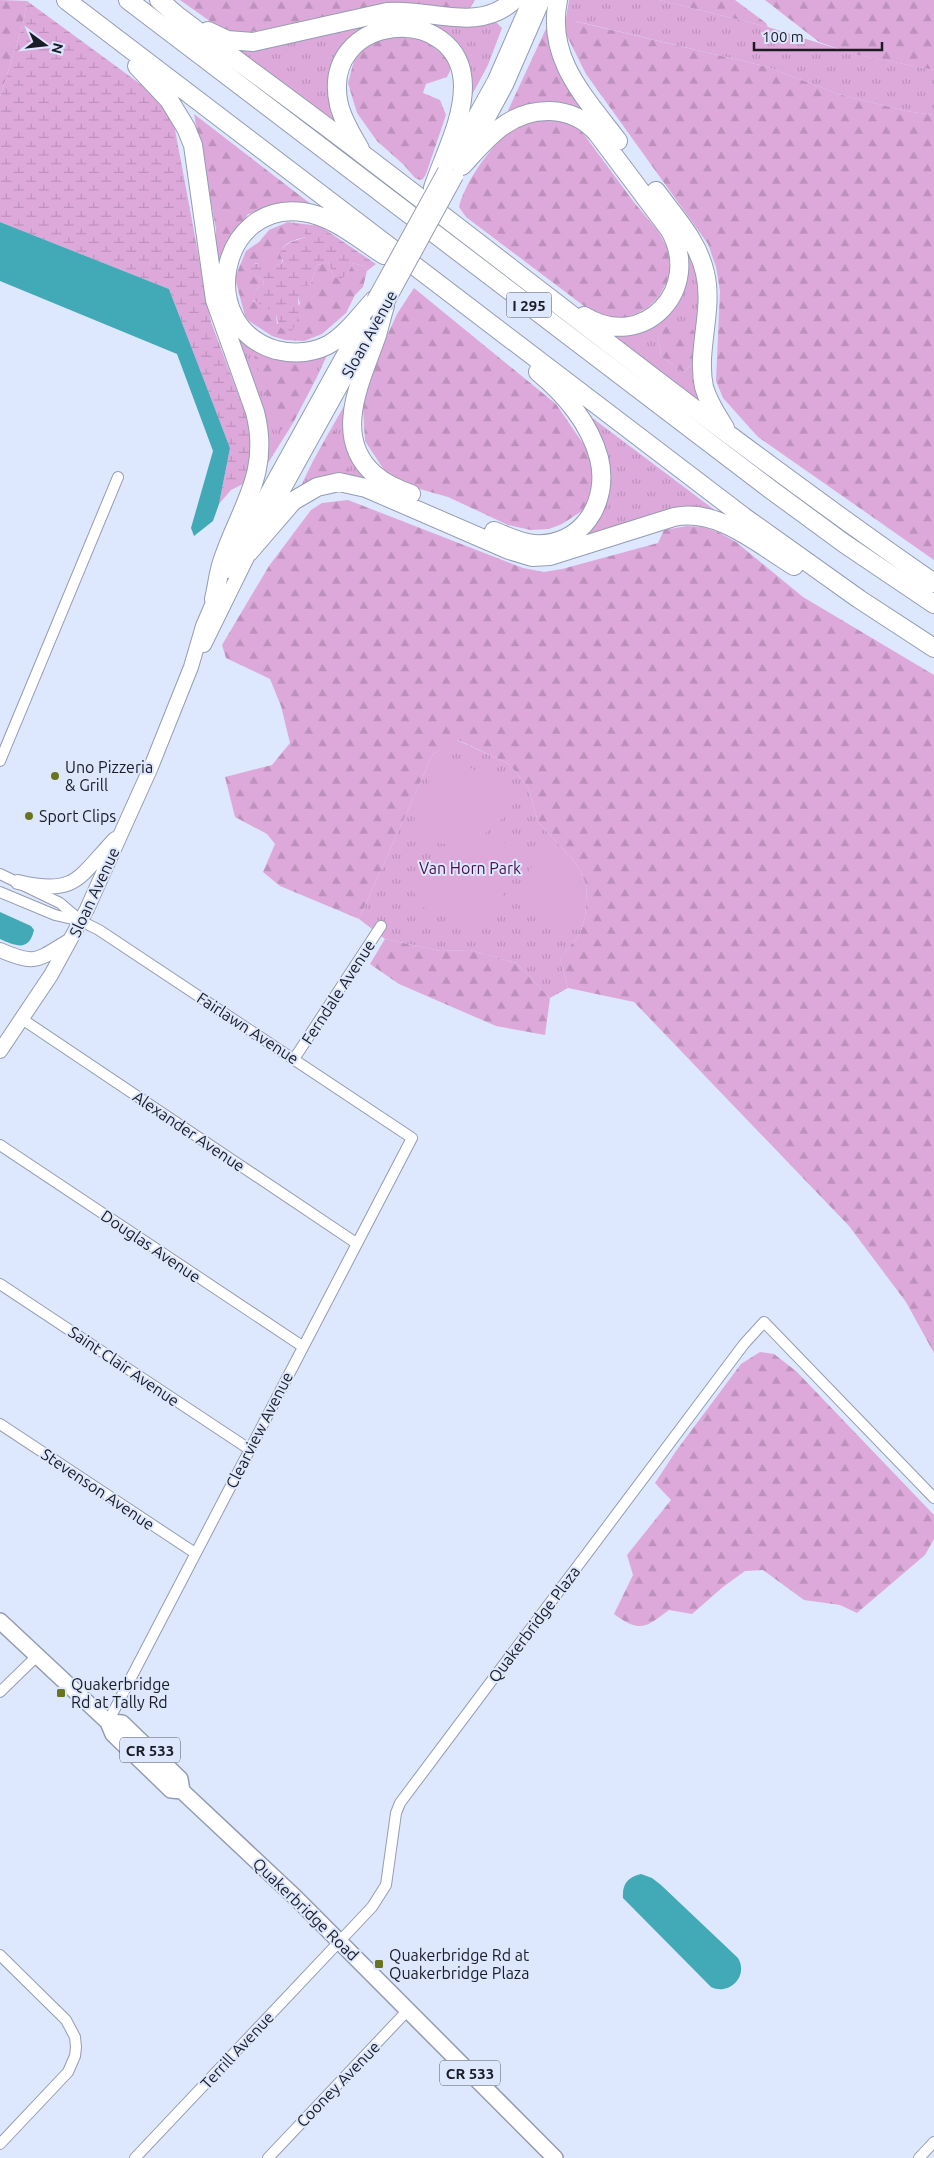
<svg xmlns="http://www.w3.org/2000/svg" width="934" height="2158" font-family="Ubuntu,sans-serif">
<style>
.grass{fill:url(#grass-tufts)}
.forest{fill:url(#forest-firs)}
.wetland{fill:url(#wetland-marsh)}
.garden{fill:#dda9da}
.water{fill:#42a9b6}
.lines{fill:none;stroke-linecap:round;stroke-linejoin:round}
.street-casing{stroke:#949cb2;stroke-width:12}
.secondary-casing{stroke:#949cb2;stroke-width:16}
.primary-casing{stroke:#949cb2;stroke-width:18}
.highway-casing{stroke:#949cb2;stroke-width:20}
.street{stroke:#fff;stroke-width:10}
.secondary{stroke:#fff;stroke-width:14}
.primary{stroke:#fff;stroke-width:15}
.highway{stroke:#fff;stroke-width:18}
.secondary-bridge-casing{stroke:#949cb2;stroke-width:16;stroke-linecap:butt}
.secondary-bridge{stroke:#fff;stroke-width:14}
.poi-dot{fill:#69741e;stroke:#dde7fe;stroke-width:2}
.labels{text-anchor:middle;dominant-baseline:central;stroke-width:4;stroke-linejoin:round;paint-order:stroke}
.shield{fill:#dde7fe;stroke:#545965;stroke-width:1}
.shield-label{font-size:15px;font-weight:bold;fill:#191c24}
.street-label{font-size:16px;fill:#191c24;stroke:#dde7fe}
.poi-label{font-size:16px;fill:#191c24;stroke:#dde7fe;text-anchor:start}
.park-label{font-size:16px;fill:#4c0e4b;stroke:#dde7fe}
</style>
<defs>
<pattern id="grass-tufts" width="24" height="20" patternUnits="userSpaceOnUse" patternTransform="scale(1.25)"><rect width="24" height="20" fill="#dda9da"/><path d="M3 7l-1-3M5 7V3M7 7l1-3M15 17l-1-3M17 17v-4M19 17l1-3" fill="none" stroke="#bd91bb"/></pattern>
<pattern id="forest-firs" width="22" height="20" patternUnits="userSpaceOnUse" patternTransform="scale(1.25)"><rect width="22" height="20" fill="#dda9da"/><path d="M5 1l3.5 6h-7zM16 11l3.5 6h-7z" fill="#bd91bb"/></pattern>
<pattern id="wetland-marsh" width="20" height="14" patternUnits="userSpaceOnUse" patternTransform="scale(1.25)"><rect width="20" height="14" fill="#dda9da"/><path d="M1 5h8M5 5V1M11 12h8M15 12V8" fill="none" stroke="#bd91bb"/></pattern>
</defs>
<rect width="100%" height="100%" fill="#dde7fe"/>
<path class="grass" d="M569,0H659L768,27L854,54L934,70V115L906,111L838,94L768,67L575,21L564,30Z
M425,19L448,23L495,21L502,28L488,65L465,108L468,70L451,38L427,24Z
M368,23L351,38L329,78L339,129L232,47Z
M687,243L701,283L698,333L658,336L661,356L684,373L696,359L705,407L595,328L654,322Z
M231,327L266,351L328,353L317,377L315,369L277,431L293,423L263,471Z
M347,401L372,484L299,490L313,461V472L336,432L332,427Z
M587,414L728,520L694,510L577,541L603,506Z
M457,740L509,764L528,787L538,822L573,860L581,872L587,887L585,917L580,934L560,958L568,988L550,998L516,963L470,950L440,951L385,939L359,919L433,754Z"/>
<path class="forest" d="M0,0L27,1L23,24L0,97Z
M180,0H475L468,11L397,3L231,36Z
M659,0H735L766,23L768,27Z
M765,0H934V70L853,54L819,42Z
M551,18L592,118L505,117Z
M574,21L768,67L838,94L906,111L934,115V560L758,437L723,398L716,381L720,291L716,267L708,244L586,74L564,30Z
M409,34L428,42L450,61V71L447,77L426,84L423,93L440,100L446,115L426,174L423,179L420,180L415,178L404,165L377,141L357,113L348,83L355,57L377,38Z
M194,114L316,208L293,205L248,214L216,264V229Z
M548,118L566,123L580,129L633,201L658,231L668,249L670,268L667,282L658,298L647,308L636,314L612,321L588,309L466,217L459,207C465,181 497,135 522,124C529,121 540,120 548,118Z
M288,222L299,226L306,230V237C298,239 282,242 282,252C282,257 283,260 281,264L268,266L255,263L253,275L263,280L264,284L253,292V301L260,303L276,314L277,324L300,304C298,297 297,292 301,286H310L317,265L328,262L334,277L347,274L353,263L364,266L367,271L363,287L355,295L346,313L322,334L304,341L285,340L272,336L249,321L245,316L236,282V275L246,251L259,242L269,230Z
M414,288L556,404L584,445L590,457L593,474L592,490L585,509L562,524L549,529L531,530L508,525L448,497L416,488L388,476L365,441L362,391L397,314Z
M668,321L698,333L696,359L684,373L661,356L658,336Z
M254,356L316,369L317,377L293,423L277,432Z
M332,427L336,432L350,472H313V461Z
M348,500L523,568L544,572L562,569L658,543L664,530L687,526L703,527L718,532L736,542L803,597L934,675V1353L906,1302L849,1226L634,1002L568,988L560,958L580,934L585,917L587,887L581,872L573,860L538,822L528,787L509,764L458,740L433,754L359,919L280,886L263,872L275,844L267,834L235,817L225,777L272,765L290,743L281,706L270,679L226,658L222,645L269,566L311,510L322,503Z
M385,939L440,951L470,950L516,963L550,998L545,1035L496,1026L399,984L370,964Z
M760,1352L774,1354L796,1371L934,1515V1539L925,1555L857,1613L840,1605L804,1600L763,1570L745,1571L723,1587L692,1614L669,1610C645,1628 640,1633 614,1614L633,1575L627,1555L671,1500L655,1483L676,1451L741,1364Z"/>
<path class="wetland" d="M27,1L154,94L173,119L211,322L253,434L247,482L231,490L219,504L230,448L169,289L0,222V97L23,24Z
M288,222L320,226L376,264L367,271L364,266L353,263L347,274L341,279L334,277L328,262L317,265L310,286H302C293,300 305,312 292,331C280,332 278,324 276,314L250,298L253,292L264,284L263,280L253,275L249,270L252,264C259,263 272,265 281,264L283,261L280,255C283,242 295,241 306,237L305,230Z"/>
<path class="garden" d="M447,756L520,793C508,815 496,827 475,840L500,841L525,851L490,923L483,926L421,907L412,888C424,865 437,854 461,844C440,844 428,844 408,836L438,759Z
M541,842C580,861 593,891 576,931L519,905L518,901Z"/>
<path class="water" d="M0,222L169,289L230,448L219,504L213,521L194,536L191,528L213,451L177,354L0,281Z
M0,912L31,926L34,930C29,952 16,946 0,939Z
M641,1874L652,1878L661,1885L738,1958C749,1976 729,1996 711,1987L623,1898C622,1884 628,1877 641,1874Z"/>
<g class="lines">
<defs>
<path id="street" d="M0,761L118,477
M0,874L60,903L81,921
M0,892L55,915L81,921L99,930L412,1138L108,1722
M22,1019L356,1243
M294,1059L381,926
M0,1145L302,1346
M0,1284L249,1449
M0,1424L195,1553
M0,1692L37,1656
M0,1955L66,2020L75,2037L76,2047L75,2056L68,2072L0,2144
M135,2158L372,1907L386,1885L396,1813L400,1803L744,1344L764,1322L934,1498
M268,2158L408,2010
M919,2158L934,2142"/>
<path id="secondary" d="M471,150L506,85L543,0
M448,165L495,80L530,0
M227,571L240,542L363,320
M204,645L256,539L374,326
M18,882C76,896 78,878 115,839
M0,950C36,966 37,960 69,941
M0,1051L51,975L87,909L151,767L191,667L203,626L218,591"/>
<path id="primary" d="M0,1621L108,1722L113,1734L171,1790L182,1791
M108,1722L122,1723L180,1779L182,1791L296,1898L555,2158"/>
<path id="highway" d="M66,0L744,517L859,599L934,648
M128,0L770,489L845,544L934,604
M159,0L179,17C241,64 304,109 365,156C554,300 739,448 934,583
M558,0C546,59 585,97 618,141
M208,31L227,40L253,42L387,12C430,8 478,34 514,0
M137,66L169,100L186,128L193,145L215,300L255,412C271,474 240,507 222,562C218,574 217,587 214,599
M360,149C352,135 343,121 339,105C318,12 462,0 463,86C463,121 444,155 433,188
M462,166C474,153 486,139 500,128C530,105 571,104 597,133L669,229C704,288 644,353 584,316
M656,191C675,217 698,241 705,273C714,310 696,350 704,387C708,402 717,415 725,428
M374,300C360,315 346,335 328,345C312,353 293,354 276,350C194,326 220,200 303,212C333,216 360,240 384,255
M385,306C382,315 380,325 377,335C362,379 331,436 374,474C385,484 398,489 411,494
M494,531C507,536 520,543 534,544C582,547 610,502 599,458C590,424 565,394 538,372
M249,552L293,501L317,487L339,482L366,488L509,550L532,557L550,556L674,517C718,508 758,544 794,566"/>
</defs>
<use href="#street" class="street-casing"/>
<use href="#secondary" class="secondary-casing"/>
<use href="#primary" class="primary-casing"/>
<use href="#highway" class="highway-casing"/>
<use href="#street" class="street"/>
<use href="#secondary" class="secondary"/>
<use href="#primary" class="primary"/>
<use href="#highway" class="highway"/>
<defs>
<path id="secondary-bridge" d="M374,300L445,171
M385,306L456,176"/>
</defs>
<use href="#secondary-bridge" class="secondary-bridge-casing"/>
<use href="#secondary-bridge" class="secondary-bridge"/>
</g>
<g class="poi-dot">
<circle cx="55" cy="776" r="5"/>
<circle cx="29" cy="816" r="5"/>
<rect x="56" y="1688" width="10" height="10" rx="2.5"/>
<rect x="374" y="1959" width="10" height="10" rx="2.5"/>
</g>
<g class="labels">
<g class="shield">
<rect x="506.5" y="292.5" width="45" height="25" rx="4"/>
<rect x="120" y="1737.5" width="60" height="25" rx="4"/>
<rect x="440" y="2060.5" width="60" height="25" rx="4"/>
</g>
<g class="shield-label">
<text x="529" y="305">I 295</text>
<text x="150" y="1750">CR 533</text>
<text x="470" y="2073">CR 533</text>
</g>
<g class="street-label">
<text transform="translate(369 334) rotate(-61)">Sloan Avenue</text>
<text transform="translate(94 892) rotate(-65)">Sloan Avenue</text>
<text transform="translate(338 992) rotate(-57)">Ferndale Avenue</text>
<text transform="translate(248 1028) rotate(33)">Fairlawn Avenue</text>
<text transform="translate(189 1131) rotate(34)">Alexander Avenue</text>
<text transform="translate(151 1246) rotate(34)">Douglas Avenue</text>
<text transform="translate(124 1366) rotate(34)">Saint Clair Avenue</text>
<text transform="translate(259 1430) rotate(-63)">Clearview Avenue</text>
<text transform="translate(98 1489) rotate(34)">Stevenson Avenue</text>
<text transform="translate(534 1624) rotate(-53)">Quakerbridge Plaza</text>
<text transform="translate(306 1909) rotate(44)">Quakerbridge Road</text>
<text transform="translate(237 2050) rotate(-47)">Terrill Avenue</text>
<text transform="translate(338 2084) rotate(-46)">Cooney Avenue</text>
</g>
<g class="poi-label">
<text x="65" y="767">Uno Pizzeria<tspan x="65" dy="18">&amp; Grill</tspan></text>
<text x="39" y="816">Sport Clips</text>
<text x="71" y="1684">Quakerbridge<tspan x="71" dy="18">Rd at Tally Rd</tspan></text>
<text x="389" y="1955">Quakerbridge Rd at<tspan x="389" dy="18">Quakerbridge Plaza</tspan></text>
</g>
<g class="park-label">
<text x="470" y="868">Van Horn Park</text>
</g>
</g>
<g transform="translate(45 45) rotate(105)" stroke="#dde7fe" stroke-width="4" paint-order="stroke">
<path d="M0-4L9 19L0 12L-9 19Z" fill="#191c24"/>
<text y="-8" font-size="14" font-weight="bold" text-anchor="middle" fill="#191c24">N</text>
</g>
<path d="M754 42v8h128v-8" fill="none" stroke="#191c24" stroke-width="2.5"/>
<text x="762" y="42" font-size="15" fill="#191c24" stroke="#dde7fe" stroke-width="4" paint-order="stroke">100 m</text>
</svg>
